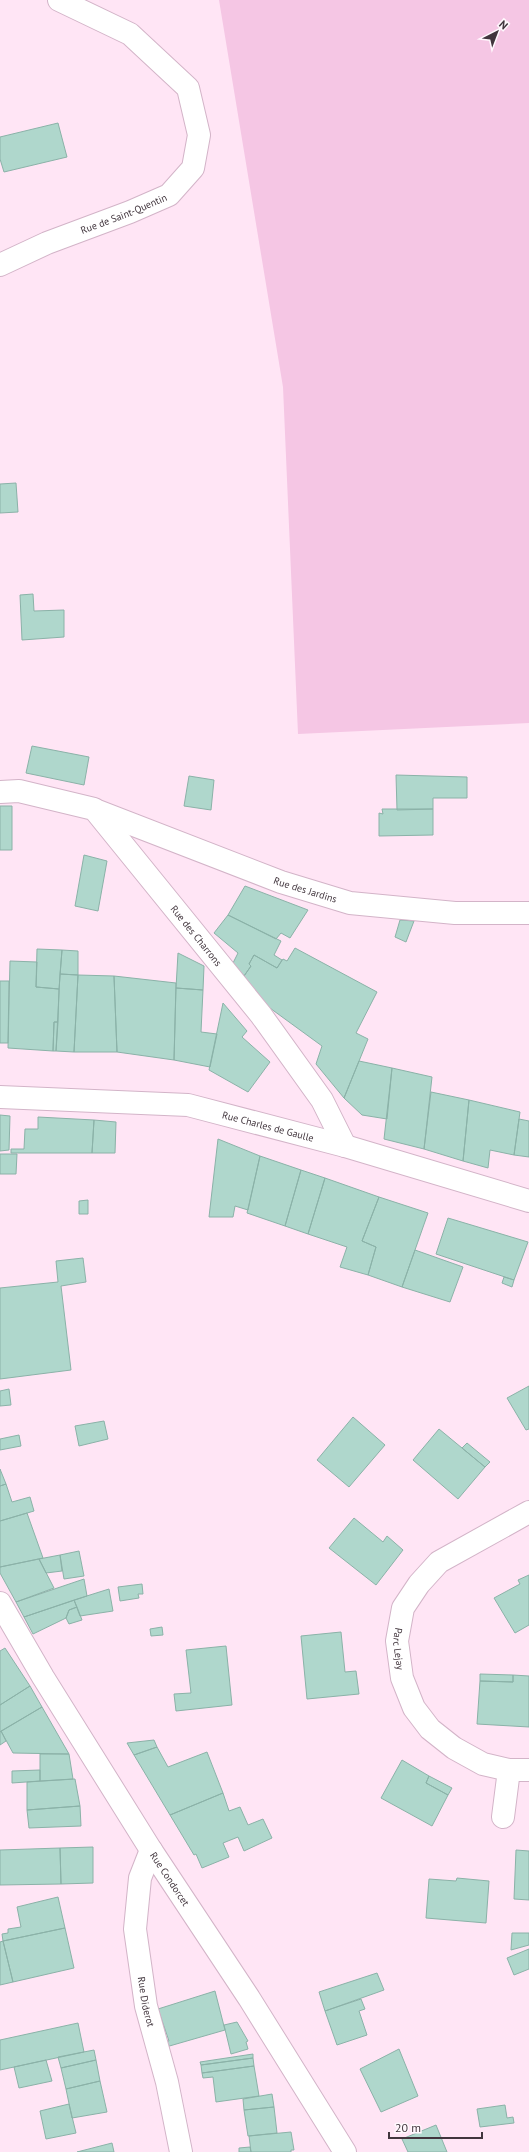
<svg xmlns="http://www.w3.org/2000/svg" width="529" height="2152" font-family="'PT Sans',sans-serif">
<style>
.green{fill:#f5c6e4}
.building{fill:#afd7cc;stroke:#8bb2a8}
.lines{fill:none;stroke-linecap:round;stroke-linejoin:round}
.minor-casing{stroke:#d3b4c8;stroke-width:24}
.tertiary-casing{stroke:#d3b4c8;stroke-width:24}
.minor{stroke:#fff;stroke-width:22}
.tertiary{stroke:#fff;stroke-width:22}
.labels{text-anchor:middle;dominant-baseline:central;stroke-width:4;stroke-linejoin:round;paint-order:stroke}
.street-label{font-size:10px;fill:#41353d;stroke:#fff8fd}
</style>
<rect width="100%" height="100%" fill="#ffe5f5"/>
<path class="green" d="M219,0H529V723L298,734L283,387Z"/>
<path class="building" d="M58,123L67,157L4,172L0,159V137Z
M16,483L18,512L0,513V484Z
M33,594L34,611L64,610V637L22,640L20,595Z
M32,746L89,757L84,785L26,773Z
M396,775L467,777V798H433V809L397,810Z
M189,776L214,780L211,810L184,806Z
M0,806H12V850H0Z
M382,809H433V835L379,836V813L383,814Z
M84,855L107,861L98,911L75,906Z
M245,886L308,910L290,938L281,933L276,939L228,915Z
M228,915L281,941L274,955L282,960L277,968L254,955L249,964L251,966L244,976L233,963L238,953L214,933Z
M400,920L414,921L406,942L395,937Z
M295,948L377,992L356,1033L368,1039L344,1098L316,1064L322,1046L263,1003L244,976L251,966L249,964L254,955L277,968L283,959L287,961Z
M37,949L62,950L59,989L36,987Z
M62,950L78,951V975L60,974Z
M178,953L204,966L203,990L176,988Z
M10,961L37,962L36,987L59,989L58,1022H54L53,1051L8,1048Z
M60,974L78,975L74,1052L56,1051Z
M78,975L114,976L117,1052H74Z
M114,976L176,983L174,1060L117,1052Z
M0,981H9L8,1043H0Z
M176,988L203,990L201,1032L217,1034L210,1067L174,1060Z
M223,1003L247,1031L242,1037L270,1062L248,1092L209,1070Z
M54,1022H58L56,1051H53Z
M359,1061L392,1068L387,1119L362,1115L344,1098Z
M392,1068L432,1077L424,1149L384,1139Z
M431,1092L469,1100L463,1161L424,1149Z
M469,1100L520,1112L514,1155L490,1150L488,1168L463,1161Z
M0,1115L10,1116L9,1150L0,1151Z
M38,1117L94,1120L92,1153H11V1149H24L25,1129H38Z
M519,1119L529,1121V1157L514,1155Z
M94,1120L116,1122L115,1153H92Z
M218,1139L260,1156L248,1210L235,1206L233,1217H209Z
M0,1154H17L16,1174H0Z
M260,1156L301,1170L285,1226L247,1213Z
M301,1170L325,1178L308,1234L285,1226Z
M325,1178L379,1197L362,1241L376,1247L368,1275L340,1267L347,1247L308,1234Z
M379,1197L428,1213L402,1287L368,1275L376,1247L362,1241Z
M88,1200V1214H79V1201Z
M448,1218L528,1242L514,1280L436,1254Z
M415,1250L463,1267L450,1302L402,1287Z
M83,1258L86,1282L61,1286L71,1370L0,1379V1288L58,1282L56,1261Z
M504,1277L514,1280L512,1287L502,1283Z
M529,1386V1429L526,1430L507,1398Z
M9,1389L11,1405L0,1406V1391Z
M353,1417L385,1445L349,1487L317,1460Z
M104,1421L108,1439L79,1446L75,1426Z
M439,1429L485,1467L458,1499L413,1460Z
M19,1435L21,1446L0,1450V1439Z
M467,1443L490,1462L485,1467L462,1448Z
M0,1469L6,1484L0,1486Z
M6,1484L12,1502L30,1497L34,1511L0,1521V1486Z
M27,1513L43,1558L0,1567V1521Z
M354,1518L383,1542L387,1536L403,1550L376,1585L329,1548Z
M79,1551L84,1576L64,1579L60,1555Z
M60,1555L62,1571L46,1573L39,1559Z
M39,1559L54,1588L16,1602L0,1573V1567Z
M529,1575V1625L515,1633L494,1598L520,1584L518,1580Z
M84,1579L87,1596L24,1617L16,1602Z
M142,1584L143,1594H138L139,1598L120,1601L118,1587Z
M109,1589L113,1611L80,1616L74,1600Z
M74,1600L77,1607L69,1610L66,1618L33,1634L24,1617Z
M77,1607L82,1620L69,1624L66,1618L69,1610Z
M162,1627L163,1635L151,1636L150,1629Z
M341,1632L345,1672L356,1671L359,1694L307,1699L301,1636Z
M226,1646L232,1705L176,1711L174,1694L191,1693L186,1650Z
M5,1648L30,1686L0,1705V1651Z
M480,1674L513,1675V1682L480,1681Z
M513,1675L529,1676V1727L477,1724L480,1681L513,1682Z
M30,1686L42,1707L0,1732V1705Z
M42,1707L69,1754L13,1753L1,1731Z
M1,1731L6,1741L0,1745V1732Z
M154,1740L157,1747L134,1755L127,1743Z
M157,1747L168,1767L207,1752L223,1793L170,1815L134,1755Z
M40,1754H69L73,1779L40,1781Z
M402,1760L429,1776L426,1783L448,1795L432,1826L381,1798Z
M40,1770V1781L12,1783V1771Z
M429,1776L452,1788L448,1795L426,1783Z
M75,1779L80,1806L27,1810V1782Z
M223,1793L229,1811L240,1807L248,1825L263,1819L272,1838L244,1851L238,1837L223,1843L229,1857L202,1868L196,1854L194,1855L170,1815Z
M80,1806L81,1826L29,1828L27,1810Z
M93,1847V1883L61,1884L60,1848Z
M60,1848L61,1884L0,1885V1850Z
M516,1850L529,1851V1900L514,1899Z
M457,1878L489,1881L486,1923L426,1918L429,1879L456,1881Z
M58,1897L65,1928L3,1941L2,1934L8,1933V1929L21,1927L17,1907Z
M65,1928L74,1968L13,1982L3,1941Z
M512,1933H529V1945L511,1950Z
M3,1941L13,1982L0,1985V1942Z
M529,1949V1969L514,1975L507,1958Z
M377,1973L384,1990L325,2011L319,1992Z
M215,1991L225,2030L166,2047L165,2042L169,2041L158,2009Z
M361,1999L365,2009L359,2011L367,2035L337,2045L325,2011Z
M237,2022L248,2041L246,2042L248,2049L231,2054L224,2025Z
M78,2023L84,2052L0,2070V2040Z
M399,2049L418,2096L381,2112L360,2069Z
M94,2050L96,2060L61,2068L58,2057Z
M253,2054V2058L201,2065L200,2062Z
M253,2058L254,2066L202,2073L201,2065Z
M46,2060L52,2081L19,2088L14,2067Z
M96,2060L100,2081L66,2089L61,2068Z
M254,2066L259,2096L216,2102L213,2077L203,2078L202,2073Z
M100,2081L107,2112L72,2118L66,2089Z
M272,2094L274,2107L244,2110L243,2099Z
M69,2104L76,2133L46,2139L40,2111Z
M505,2105L507,2118L513,2117L514,2123L480,2127L477,2109Z
M274,2107L277,2133L248,2136L244,2110Z
M436,2125L447,2152H408L402,2139Z
M291,2132L294,2150H291V2152H251L249,2136Z
M112,2143L114,2152H77Z
M250,2147L251,2152H239V2148Z"/>
<g class="lines">
<defs>
<g id="minor">
<path id="s1" d="M0,265L47,243L130,212L169,195L193,168L199,135L188,88L130,34L59,0"/>
<path id="s2" d="M0,792L19,791L94,809L261,1015L322,1100L345,1146"/>
<path id="s3" d="M95,810L281,882L350,903L455,913H529"/>
<path id="s4" d="M529,1512L439,1562L419,1584L403,1608L397,1641L402,1678L414,1708L430,1729L454,1748L483,1764L509,1770H529"/>
<path id="s5" d="M0,1603L43,1677L151,1850L249,1998L345,2152"/>
<path d="M503,1817L509,1770"/>
<path id="s6" d="M151,1850L140,1878L135,1929L146,2006L167,2082L181,2152"/>
</g>
<g id="tertiary">
<path id="s7" d="M0,1097L188,1105L345,1146L529,1201"/>
</g>
</defs>
<use href="#minor" class="minor-casing"/>
<use href="#tertiary" class="tertiary-casing"/>
<use href="#minor" class="minor"/>
<use href="#tertiary" class="tertiary"/>
</g>
<g class="labels">
<g class="street-label">
<text stroke="none"><textPath href="#s1" startOffset="134">Rue de Saint-Quentin</textPath></text>
<text stroke="none"><textPath href="#s3" startOffset="225">Rue des Jardins</textPath></text>
<text stroke="none"><textPath href="#s2" startOffset="259">Rue des Charrons</textPath></text>
<text stroke="none"><textPath href="#s7" startOffset="271">Rue Charles de Gaulle</textPath></text>
<text stroke="none"><textPath href="#s4" startOffset="203">Parc Lejay</textPath></text>
<text stroke="none"><textPath href="#s5" startOffset="324">Rue Condorcet</textPath></text>
<text stroke="none"><textPath href="#s6" startOffset="155">Rue Diderot</textPath></text>
</g>
</g>
<g transform="translate(497 32) rotate(42)" stroke="#fff8fd" stroke-width="3" paint-order="stroke">
<path d="M0-3L7 15L0 10L-7 15Z" fill="#41353d"/>
<text y="-6" font-size="11" font-weight="bold" text-anchor="middle" fill="#41353d">N</text>
</g>
<path d="M389 2132v6h93v-6" fill="none" stroke="#41353d" stroke-width="2"/>
<text x="395" y="2132" font-size="12" fill="#41353d" stroke="#fff8fd" stroke-width="3" paint-order="stroke">20 m</text>
</svg>
